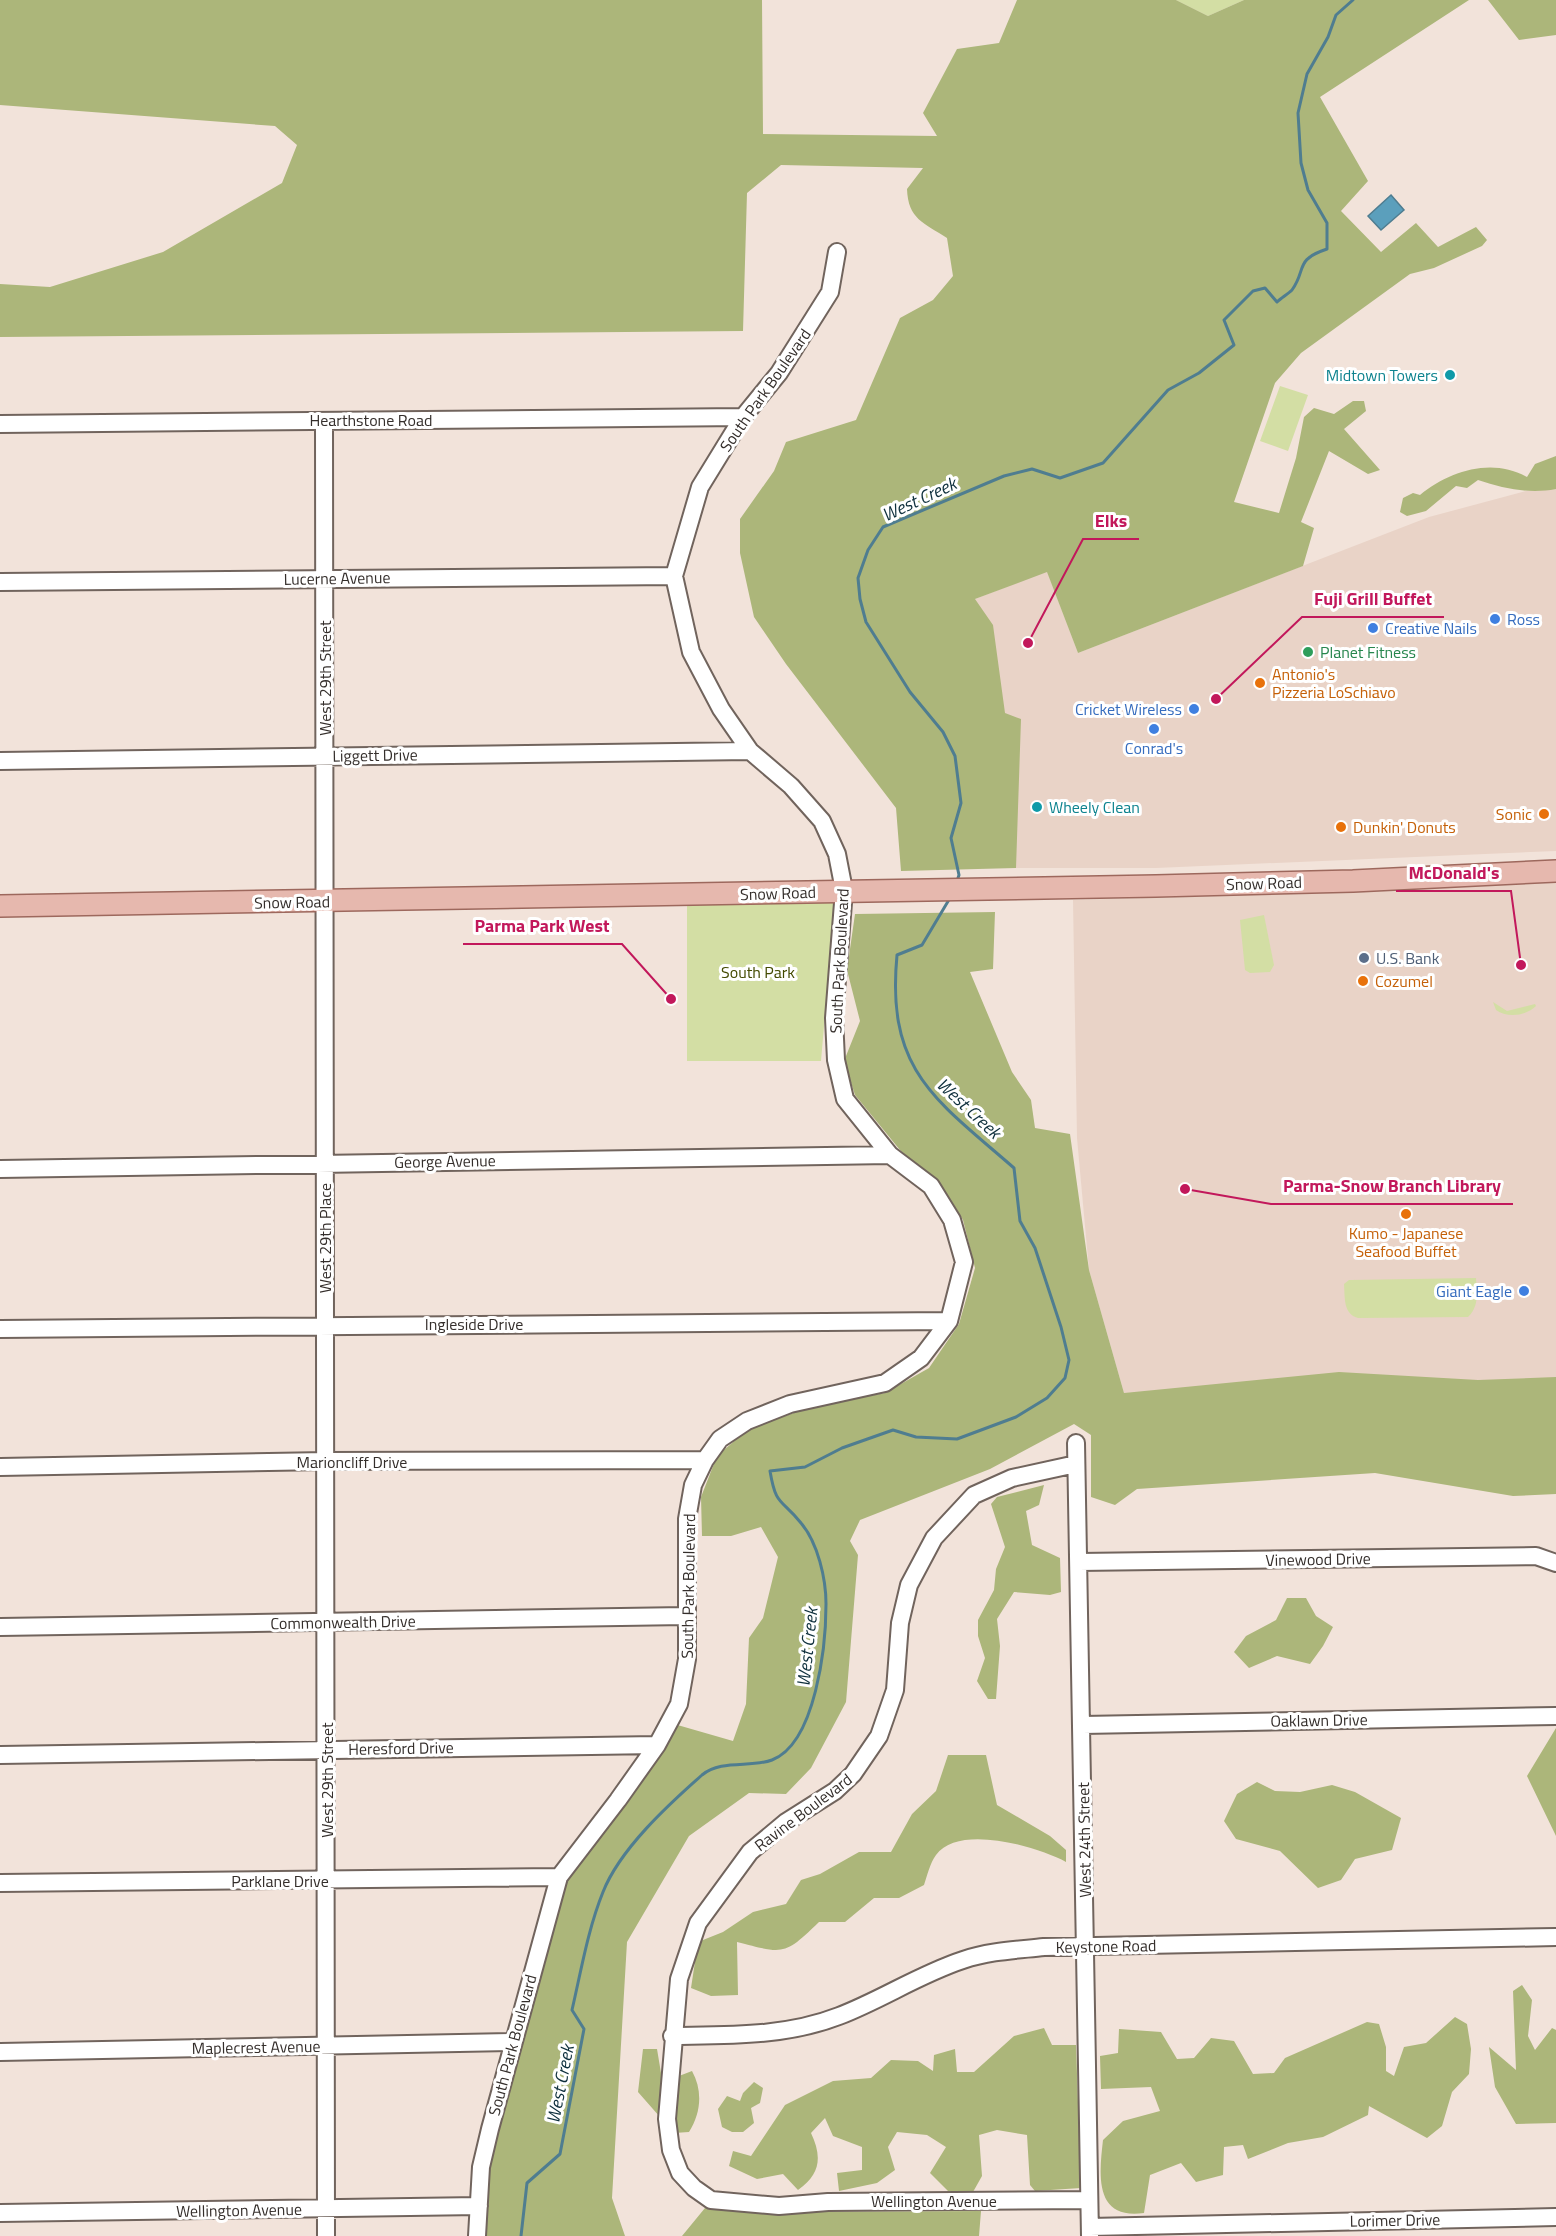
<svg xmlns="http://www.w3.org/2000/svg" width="1556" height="2236" font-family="'Titillium Web',sans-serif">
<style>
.built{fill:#e9d3c7}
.green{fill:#d3dea4}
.forest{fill:#acb67a}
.water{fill:#5b9fbc;stroke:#4f7d90;stroke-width:1.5}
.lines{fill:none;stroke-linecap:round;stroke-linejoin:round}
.stream{stroke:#4f7d90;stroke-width:3}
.minor-casing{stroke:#71645d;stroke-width:20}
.major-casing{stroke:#9d685d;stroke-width:24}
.minor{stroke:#fff;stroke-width:16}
.major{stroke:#e6b8ae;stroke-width:21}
.culture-dot{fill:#0f9aa8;stroke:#fff;stroke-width:2}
.shop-dot{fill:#3f7fe0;stroke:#fff;stroke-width:2}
.leisure-dot{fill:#2e9e5b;stroke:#fff;stroke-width:2}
.food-dot{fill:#e8710a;stroke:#fff;stroke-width:2}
.service-dot{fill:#5c6f8a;stroke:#fff;stroke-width:2}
.labels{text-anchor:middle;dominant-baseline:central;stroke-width:6;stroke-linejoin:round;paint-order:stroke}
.culture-label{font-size:16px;fill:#0d838f;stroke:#fff;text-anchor:end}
.street-label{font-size:16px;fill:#342e2b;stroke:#fff}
.shop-label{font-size:16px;fill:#366cbe;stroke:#fff;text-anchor:start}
.leisure-label{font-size:16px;fill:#27864d;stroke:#fff;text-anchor:start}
.food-label{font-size:16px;fill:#c56008;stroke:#fff;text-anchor:start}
.service-label{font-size:16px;fill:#4e5e75;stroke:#fff;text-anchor:start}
.park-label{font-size:16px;fill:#434a00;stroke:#fff}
.water-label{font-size:18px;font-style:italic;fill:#0e2f3c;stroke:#fff}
.leader{fill:none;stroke:#c2185b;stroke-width:2}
.callout-dot{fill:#c2185b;stroke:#fff;stroke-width:2}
.callout-label{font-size:18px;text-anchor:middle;font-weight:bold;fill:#c2185b;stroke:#fff;stroke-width:6;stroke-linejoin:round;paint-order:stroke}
</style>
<rect width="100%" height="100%" fill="#f2e3da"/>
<path class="built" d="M1556,483V851L1156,868H1004L975,599L1047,571L1078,653L1429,517Z
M1556,882V1382L1124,1393L1089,1270L1077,1138L1073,900L1316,893Z"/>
<path class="green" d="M1176,0H1244L1208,16Z
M1280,386L1308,395L1288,451L1260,441Z
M835,899L821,1061H687V901Z
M1264,915L1274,965L1270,972L1250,973L1245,970L1240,920Z
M1493,1002L1507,1011L1535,1004L1536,1006C1526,1016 1507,1018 1496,1010Z
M1476,1278C1477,1294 1479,1306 1468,1317L1358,1318C1343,1314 1345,1297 1344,1284L1349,1280Z"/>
<path class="forest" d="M0,0H762L763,134L937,136L923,113L957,49L999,43L1017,0H1176L1208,16L1244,0H1469L1320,97L1368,181L1341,211L1381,252L1416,223L1438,247L1476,227L1487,240L1482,246L1434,268L1410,274L1301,353L1275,383L1234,502L1279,513L1296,458L1304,417L1314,408L1334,414L1353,401H1364L1366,411L1344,429L1380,470L1368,474L1329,451L1301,522L1314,528L1303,566L1078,653L1047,572L975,599L993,625L1005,713L1021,719L1016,868L901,871L896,808L786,664L754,617L740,553V519L774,471L786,442L856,420L900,318L933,300L953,276L947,238C924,223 908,219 907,189L923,168L781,165L747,193L743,331L0,337V284L50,287L163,252L282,183L297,145L275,126L0,105Z
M1488,0H1556V35L1519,40Z
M1556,456V489C1530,494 1504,489 1478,480L1467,488L1456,486L1426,511L1407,516L1400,512L1403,498L1413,493L1420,495C1449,471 1492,457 1527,477L1535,464Z
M995,912L993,969L970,972L1012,1072L1031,1100L1035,1128L1070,1134L1089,1270L1124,1393L1339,1372L1478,1380L1556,1377V1494L1513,1496L1375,1473L1137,1489L1115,1505L1091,1497V1435L1074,1424L990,1469L860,1520L850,1541L858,1555L846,1702L811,1768L786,1794L749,1793L689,1836L627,1942L612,2198L625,2236H485L491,2149L565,1881L674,1724L733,1741L746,1704L749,1638L763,1618L778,1557L761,1527L731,1536H702L701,1497L717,1456L747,1430L810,1407L885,1393L929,1368L959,1324L975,1268L963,1220L944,1189L900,1150L855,1095L844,1061L860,1021L847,970L855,914Z
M1044,1485L1039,1505L1026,1511L1032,1545L1060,1558L1061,1592L1050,1595L1014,1592L997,1619L1000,1646L996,1699H988L977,1681L985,1658L978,1636V1620L994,1590L996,1569L1005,1547L991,1504L997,1497Z
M1287,1598H1306L1316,1616L1333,1627L1323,1646L1310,1664L1277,1656L1249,1668L1234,1652L1246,1636L1276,1620Z
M1556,1728V1836L1527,1776Z
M948,1755H986L997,1805L1050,1836L1066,1850V1862C1038,1847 959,1823 936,1855C930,1863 927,1876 924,1885L899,1898H874L845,1922H819C784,1956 784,1954 737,1942L738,1995L711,1996L691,1988L698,1942L723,1932L753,1912L786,1904L801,1880L820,1874L859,1852H891L912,1814L936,1791Z
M1257,1782L1275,1791L1300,1792L1332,1785L1355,1792L1401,1818L1392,1850L1355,1859L1341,1880L1318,1888L1280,1851L1236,1839L1224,1821L1237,1794Z
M1522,1985L1532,2000L1528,2036L1535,2050L1552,2028L1556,2030V2123L1516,2124L1495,2087L1489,2047L1516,2070L1513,1991Z
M1455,2017L1467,2024L1471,2049L1469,2074L1452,2092L1442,2126L1427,2138L1369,2106L1368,2115L1323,2137L1288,2143L1248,2159L1243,2145L1224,2147L1223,2175L1196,2182L1181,2163L1150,2175L1144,2213C1094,2220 1099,2175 1103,2140L1123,2121L1160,2111L1151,2087L1101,2089L1100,2056L1118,2053L1119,2029L1161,2032L1177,2059L1194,2058L1211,2038L1234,2041L1253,2074L1274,2073L1285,2058L1367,2022L1379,2024L1386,2047V2071L1394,2076L1404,2047L1426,2043Z
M1044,2028L1052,2045H1076L1081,2188L1035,2191L1030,2185L1027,2135L997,2130L979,2135L982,2176L973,2192L948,2191L930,2173L946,2147L927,2135L897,2132L888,2147L895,2170L877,2183L839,2191L837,2173L862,2170V2147L833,2136L825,2118L811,2133C822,2156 821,2174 798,2190L783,2174L757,2179L729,2166L733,2151L751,2156L785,2105L833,2081L871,2078L891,2060L918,2061L933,2071L934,2055L955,2049L957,2072H974L1014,2036Z
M643,2049H657L662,2079L675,2089L679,2076L692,2071C703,2091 701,2113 689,2132L674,2133L638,2092Z
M754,2082L763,2088L760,2103L751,2108L754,2123L743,2132H732L722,2127L718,2109L727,2096L740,2101L743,2093Z
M705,2208L775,2212L981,2211L979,2236H682Z"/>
<path class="water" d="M1391,195L1404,210L1381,230L1368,216Z"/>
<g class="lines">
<path class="stream" d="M957,881L959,875L951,838L961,803L955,756L943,732L910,692L866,622L860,599L858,578L868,550L883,527L1004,476L1032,469L1060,478L1103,463L1168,390L1199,373L1234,345L1224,320L1253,291L1265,288L1277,302C1281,298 1288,294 1292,290C1307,269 1294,260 1327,249V223L1308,190L1301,163L1298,113L1307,74L1328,37L1336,15L1353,0
M521,2236L527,2183L560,2154L584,2029L572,2010C581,1971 588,1929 603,1892C620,1849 668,1805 702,1775C721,1759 751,1768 772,1760C816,1743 826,1645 826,1604C826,1579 818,1543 801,1523C781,1498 776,1507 770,1471L805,1467L842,1448L893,1430L916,1437L957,1439L1016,1417L1047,1398L1065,1378L1069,1360L1061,1327L1035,1248L1020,1221L1014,1168C935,1099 886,1071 897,955L922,945L950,898"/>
<defs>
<path id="minor" d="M324,421L326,2236
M0,424L743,417
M0,582L674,576
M0,761L750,751
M0,1169L890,1155
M0,1329L949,1321
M1076,1443L1090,2236
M1076,1464L1012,1478L974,1495L934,1538L909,1585L900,1623L895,1690L879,1736L853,1774L835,1791L786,1822L750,1852L698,1923L679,1979L667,2119L671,2150L680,2173L694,2188L711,2200L779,2206L828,2202L1089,2200
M0,1467L326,1461L705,1460
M1079,1562L1536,1556L1556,1563
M0,1627L685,1616
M1083,1725L1556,1716
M0,1755L657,1745
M0,1883L559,1877
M672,2036C728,2035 785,2037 839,2016C881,2000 920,1974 963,1960C989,1951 1017,1950 1044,1947L1556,1937
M0,2052L512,2042
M0,2213L479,2206
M1090,2227L1556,2217
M477,2236L481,2167L490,2129L559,1877L618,1800L657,1745L679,1704L687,1659V1519L693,1485L705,1460L720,1439L747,1421L790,1404L885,1383L921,1358L949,1321L964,1262L952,1220L931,1186L890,1155L845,1099L836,1060L834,1018L844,890L837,854L822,821L791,786L750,751L721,709L691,652L674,576L700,487L743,417L779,373L830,292L837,252"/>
<path id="major" d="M0,906L1156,886L1353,881L1556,871"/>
</defs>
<use href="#minor" class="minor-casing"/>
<use href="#major" class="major-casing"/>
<use href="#minor" class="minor"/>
<use href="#major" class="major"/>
</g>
<g class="culture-dot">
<circle cx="1450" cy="375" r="6"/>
<circle cx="1037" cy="807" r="6"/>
</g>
<g class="shop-dot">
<circle cx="1495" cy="619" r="6"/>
<circle cx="1373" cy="628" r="6"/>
<circle cx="1194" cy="709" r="6"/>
<circle cx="1154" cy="729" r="6"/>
<circle cx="1524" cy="1291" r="6"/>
</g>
<circle class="leisure-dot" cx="1308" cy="652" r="6"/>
<g class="food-dot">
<circle cx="1260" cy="683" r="6"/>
<circle cx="1544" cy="814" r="6"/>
<circle cx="1341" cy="827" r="6"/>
<circle cx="1363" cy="981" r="6"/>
<circle cx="1406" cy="1214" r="6"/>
</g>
<circle class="service-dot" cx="1364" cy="958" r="6"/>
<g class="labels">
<g class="culture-label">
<text x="1438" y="375">Midtown Towers</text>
<text x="1049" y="807" text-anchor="start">Wheely Clean</text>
</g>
<g class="street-label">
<text transform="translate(765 390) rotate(-55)">South Park Boulevard</text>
<text x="371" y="420">Hearthstone Road</text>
<text transform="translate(337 578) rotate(-1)">Lucerne Avenue</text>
<text transform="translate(325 678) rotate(-90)">West 29th Street</text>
<text transform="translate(375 755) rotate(-1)">Liggett Drive</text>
<text transform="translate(1264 883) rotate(-2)">Snow Road</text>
<text transform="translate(778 893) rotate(-2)">Snow Road</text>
<text transform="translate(292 902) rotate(-1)">Snow Road</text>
<text transform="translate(839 961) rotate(-87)">South Park Boulevard</text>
<text transform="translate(445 1161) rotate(-1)">George Avenue</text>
<text transform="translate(325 1238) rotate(-90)">West 29th Place</text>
<text x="474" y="1324">Ingleside Drive</text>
<text x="352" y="1462">Marioncliff Drive</text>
<text transform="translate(1318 1559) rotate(-1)">Vinewood Drive</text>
<text transform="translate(688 1586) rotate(-89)">South Park Boulevard</text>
<text transform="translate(343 1622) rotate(-1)">Commonwealth Drive</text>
<text transform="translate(1319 1720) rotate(-1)">Oaklawn Drive</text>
<text transform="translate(401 1748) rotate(-1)">Heresford Drive</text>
<text transform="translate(327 1780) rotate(-90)">West 29th Street</text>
<text transform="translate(803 1812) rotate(-37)">Ravine Boulevard</text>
<text transform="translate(1084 1840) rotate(-91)">West 24th Street</text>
<text x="280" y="1881">Parklane Drive</text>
<text transform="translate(1106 1946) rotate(-1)">Keystone Road</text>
<text transform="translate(512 2045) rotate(-75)">South Park Boulevard</text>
<text transform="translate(256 2047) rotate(-1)">Maplecrest Avenue</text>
<text x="934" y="2201">Wellington Avenue</text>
<text transform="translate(239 2210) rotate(-1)">Wellington Avenue</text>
<text transform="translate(1395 2220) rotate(-1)">Lorimer Drive</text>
</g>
<g class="shop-label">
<text x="1507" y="619">Ross</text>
<text x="1385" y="628">Creative Nails</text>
<text x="1182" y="709" text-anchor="end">Cricket Wireless</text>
<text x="1154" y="748" text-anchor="middle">Conrad's</text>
<text x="1512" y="1291" text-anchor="end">Giant Eagle</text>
</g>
<g class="leisure-label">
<text x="1320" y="652">Planet Fitness</text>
</g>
<g class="food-label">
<text x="1272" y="674">Antonio's<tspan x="1272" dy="18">Pizzeria LoSchiavo</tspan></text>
<text x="1532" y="814" text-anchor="end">Sonic</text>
<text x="1353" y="827">Dunkin' Donuts</text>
<text x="1375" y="981">Cozumel</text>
<text x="1406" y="1233" text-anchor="middle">Kumo - Japanese<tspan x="1406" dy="18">Seafood Buffet</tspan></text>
</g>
<g class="service-label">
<text x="1376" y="958">U.S. Bank</text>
</g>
<g class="park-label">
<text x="758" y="972">South Park</text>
</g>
<g class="water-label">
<text transform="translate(919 499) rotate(-25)">West Creek</text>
<text transform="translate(969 1108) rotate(43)">West Creek</text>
<text transform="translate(807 1647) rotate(-84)">West Creek</text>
<text transform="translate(560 2084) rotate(-79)">West Creek</text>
</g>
</g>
<path class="leader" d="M1028 643L1083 539H1139M1216 699L1302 617H1444M1521 965L1511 891H1396M671 999L622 944H463M1185 1189L1271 1204H1513"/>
<g class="callout-dot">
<circle cx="1028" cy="643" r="6"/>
<circle cx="1216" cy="699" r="6"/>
<circle cx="1521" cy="965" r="6"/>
<circle cx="671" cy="999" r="6"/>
<circle cx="1185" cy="1189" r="6"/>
</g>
<g class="callout-label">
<text x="1111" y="527">Elks</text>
<text x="1373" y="605">Fuji Grill Buffet</text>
<text x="1454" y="879">McDonald's</text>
<text x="542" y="932">Parma Park West</text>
<text x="1392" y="1192">Parma-Snow Branch Library</text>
</g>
</svg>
